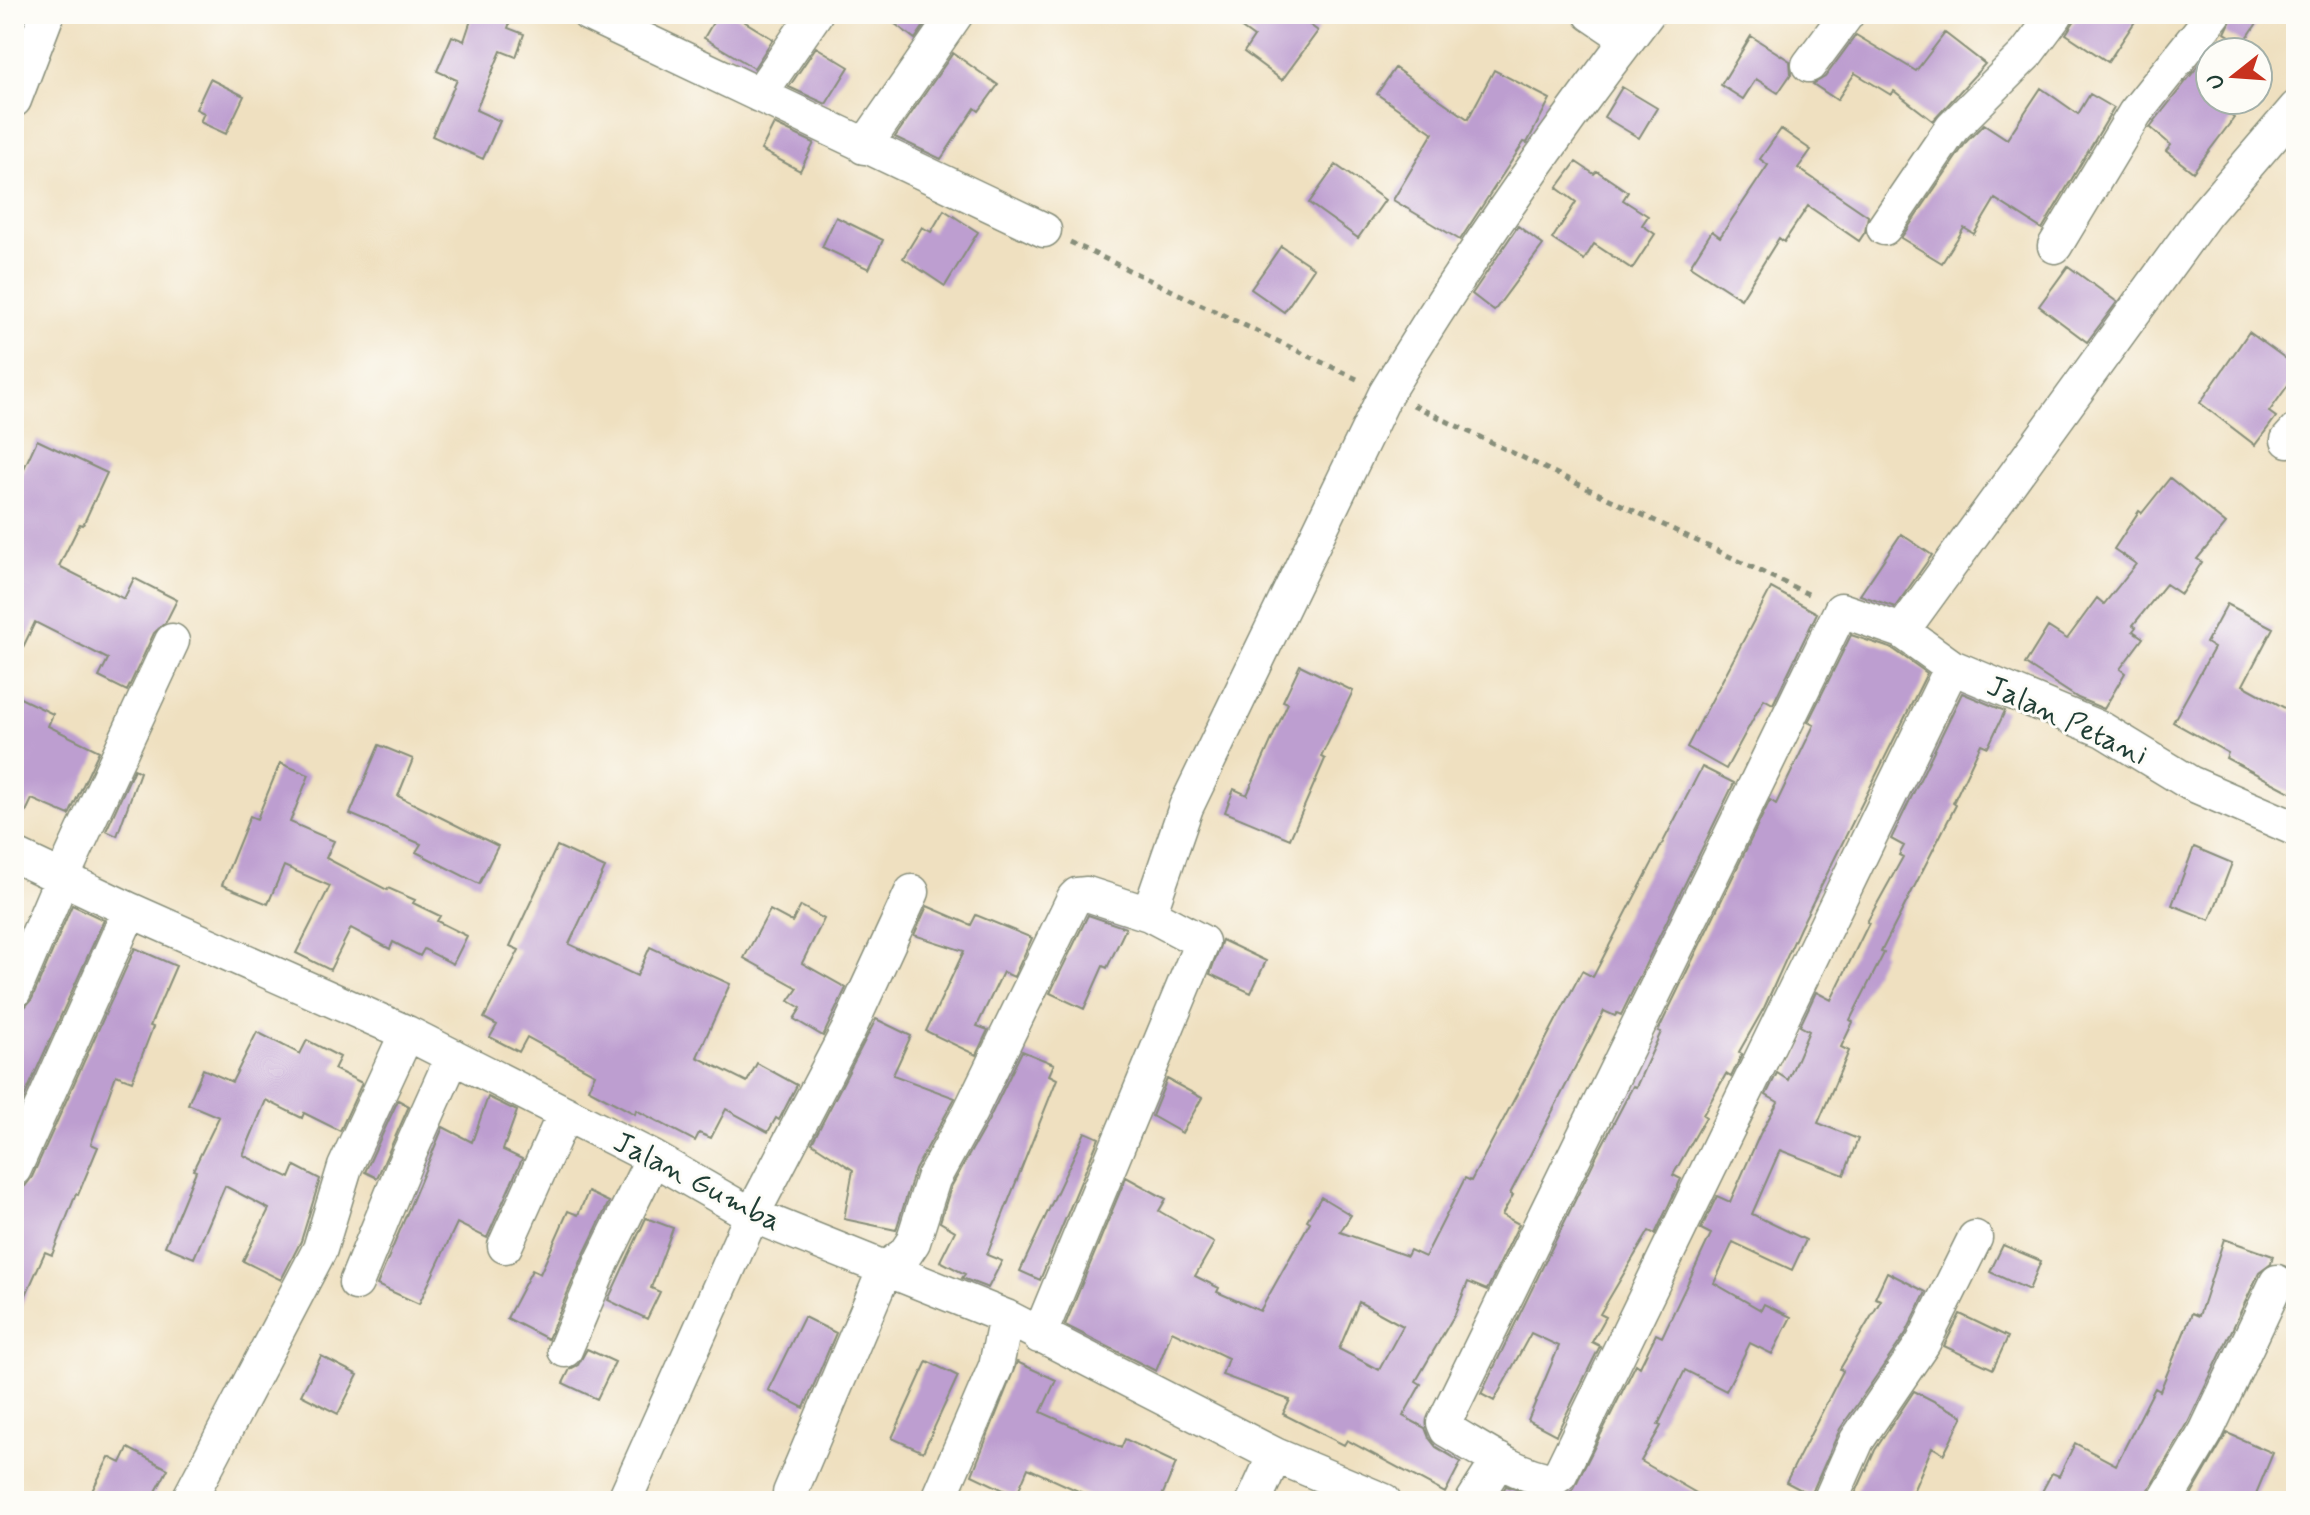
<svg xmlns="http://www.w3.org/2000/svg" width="2310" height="1515" font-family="Mynerve,sans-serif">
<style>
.building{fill:#bd9ed0;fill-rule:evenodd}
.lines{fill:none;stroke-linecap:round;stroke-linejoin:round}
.minor-casing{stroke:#878e7a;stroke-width:37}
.path{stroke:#878e7a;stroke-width:5;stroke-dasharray:6 6;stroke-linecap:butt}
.minor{stroke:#fff;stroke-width:34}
.labels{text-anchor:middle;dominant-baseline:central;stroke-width:6;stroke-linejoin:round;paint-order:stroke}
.street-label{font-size:30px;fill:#1f3d34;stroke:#fdfcf7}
</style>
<rect width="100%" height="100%" fill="#fdfcf7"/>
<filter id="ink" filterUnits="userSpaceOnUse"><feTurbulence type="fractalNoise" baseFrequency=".0125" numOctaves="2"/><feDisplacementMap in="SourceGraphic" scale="16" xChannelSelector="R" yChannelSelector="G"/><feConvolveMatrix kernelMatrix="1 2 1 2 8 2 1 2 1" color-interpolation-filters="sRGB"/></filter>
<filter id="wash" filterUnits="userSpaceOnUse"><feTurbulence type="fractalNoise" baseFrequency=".006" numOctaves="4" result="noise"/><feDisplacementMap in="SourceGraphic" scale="32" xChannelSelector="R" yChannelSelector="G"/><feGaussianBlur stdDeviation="1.8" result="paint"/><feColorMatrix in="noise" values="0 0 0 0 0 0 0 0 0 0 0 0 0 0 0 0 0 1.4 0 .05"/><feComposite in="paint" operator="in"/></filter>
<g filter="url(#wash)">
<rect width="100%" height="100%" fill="#efe0c0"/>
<g id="blocks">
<path class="building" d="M473,14H513L508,28L524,34L516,57L501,51L476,110L500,121L483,159L432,136L457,80L437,71L452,36L464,41Z
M718,14H732L773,39L754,68L704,38Z
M882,14H932L915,39Z
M1222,14H1295L1318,31L1282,80L1244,52L1254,37Z
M2079,14H2140L2108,62L2066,34Z
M2234,14H2263L2243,44L2225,33Z
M1945,33L1985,64L1933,121L1894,91L1891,95L1855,73L1837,100L1813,84L1825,77L1856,35L1916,71Z
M1751,36L1790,61L1791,74L1778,93L1756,79L1743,99L1721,85Z
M816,47L849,67L826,104L789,87Z
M2210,51V100L2234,118L2193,172L2166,151L2171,145L2150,127Z
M953,53L998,85L979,111L975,108L941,159L895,137Z
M1395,68L1468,119L1494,70L1550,99L1527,143L1524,142L1460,240L1393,200L1433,133L1377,94Z
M210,79L244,96L226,134L200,122L204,113L196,109Z
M1622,87L1657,108L1639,138L1604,117Z
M2041,88L2078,114L2090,94L2114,108L2042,229L1995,199L1974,234L1964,228L1942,263L1901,238L1967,141L1984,124L2007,139Z
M774,124L814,143L800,171L761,150Z
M1781,129L1811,150L1798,168L1868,216L1865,232L1859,241L1808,206L1784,242L1779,238L1741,299L1690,266L1712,231L1720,237L1768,165L1760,159Z
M1576,162L1594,174L1597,171L1628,192L1623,200L1648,216L1642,225L1655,234L1632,269L1594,244L1584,260L1552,239L1576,202L1557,188Z
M1336,165L1385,200L1358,238L1309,203Z
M944,210L978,232L945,286L903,258L922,227L931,232Z
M836,217L883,240L869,269L822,247Z
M1518,226L1543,245L1494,311L1472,294Z
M1281,246L1314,268L1284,312L1251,289Z
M2068,266L2117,302L2087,342L2039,306Z
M2249,332L2296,366V374L2269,412L2276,417L2255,445L2200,403Z
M37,440L107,473L83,525L80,524L59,566L124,599L134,578L177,600L166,622L154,633L127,691L99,677L108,659L35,622L14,666V490Z
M2170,478L2226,524L2197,559L2202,562L2181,594L2166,584L2133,625L2136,627L2133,631L2143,638L2120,669L2125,673L2104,709L2078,698L2025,664L2048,627L2067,639L2097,598L2104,604L2136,564L2114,549L2139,511L2142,513Z
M1901,534L1932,555L1895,607L1860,595Z
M1771,588L1817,613L1773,704L1764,699L1726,769L1687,747Z
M2227,604L2273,628L2243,685L2296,714V795L2226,758L2228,753L2173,722L2214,648L2206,643Z
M1851,635L1893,649L1927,673L1800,928L1764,1008L1739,1052L1742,1054L1731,1077L1726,1074L1703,1115L1706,1117L1673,1175L1681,1179L1655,1234L1649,1231L1600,1314L1606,1317L1592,1342L1600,1346L1556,1435L1528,1420L1559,1346L1531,1333L1494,1401L1481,1394L1597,1155L1633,1086L1636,1087L1661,1032L1658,1031L1770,800L1776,804L1814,725L1808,722Z
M1300,665L1353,691L1321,757L1325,759L1290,839L1225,812L1234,789L1247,795L1288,703L1283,701Z
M1962,693L2005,711L1988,747L1981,744L1953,803L1956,805L1881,952L1884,953L1850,1020L1853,1022L1841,1047L1849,1051L1818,1123L1858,1139L1844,1175L1780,1150L1752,1214L1806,1240L1792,1270L1733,1242L1714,1283L1761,1310L1764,1304L1791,1317L1772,1354L1750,1343L1726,1391L1685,1370L1658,1425L1661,1426L1641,1461L1710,1501H1497L1506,1486L1549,1500L1557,1499L1573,1490L1636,1364L1640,1367L1656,1334L1662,1337L1711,1234L1701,1229L1717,1196L1730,1202L1760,1134L1778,1102L1766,1095L1777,1073L1788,1080L1809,1031L1800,1026L1816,992L1831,1000L1869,923L1867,922L1903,857L1899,855L1904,846L1891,839Z
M14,695L53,714L48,726L99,751L69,815L32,799L15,835Z
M379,745L413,759L398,796L498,846L479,884L416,852L421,844L350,814Z
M280,763L309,775L290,822L334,841L326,858L387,890L388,888L415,900L413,903L440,916L437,921L467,936L453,964L424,949L420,956L393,942L390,949L351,928L330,970L296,953L330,886L284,866L268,904L222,885L250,816L257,819Z
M1702,767L1734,783L1621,1015L1617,1013L1615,1016L1604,1011L1510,1194L1513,1195L1502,1215L1519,1224L1487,1290L1468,1282L1455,1314L1416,1381L1421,1384L1403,1416L1425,1428L1429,1438L1436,1447L1461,1462L1445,1493L1347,1440L1344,1445L1283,1414L1290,1400L1222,1375L1228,1358L1172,1331L1156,1371L1065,1325L1126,1177L1166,1199L1159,1211L1214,1243L1195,1276L1219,1288L1217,1292L1260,1311L1310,1222L1307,1220L1321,1197L1351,1215L1340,1232L1407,1256L1410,1250L1425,1257L1465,1178L1471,1181L1582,971L1593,977ZM1359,1302L1403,1326L1379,1370L1339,1349Z
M134,769L140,772L117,836L106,831Z
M557,846L605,868L569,944L637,976L650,947L730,984L697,1057L747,1082L757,1063L797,1085L779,1120L776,1118L768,1132L726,1109L711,1138L699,1133L695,1141L636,1110L635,1114L588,1089L595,1074L527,1037L519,1052L490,1037L497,1025L484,1018L519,950L510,946Z
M2194,847L2232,863L2210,920L2172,905Z
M72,905L104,920L14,1120V1011L25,1007L32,999Z
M801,906L824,919L802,963L846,988L823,1036L794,1019L801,1008L789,1001L798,988L744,958L770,910L792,922Z
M927,906L971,925L976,915L1032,938L1014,977L1003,972L977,1026L988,1030L976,1055L926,1031L964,951L914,935Z
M1088,915L1126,928L1107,968L1103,966L1084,1009L1050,993Z
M1222,940L1266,961L1251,993L1210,974Z
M135,948L176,966L150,1026L153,1027L132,1081L116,1075L91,1144L98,1147L78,1195L76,1194L52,1255L45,1252L14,1322V1189L25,1186L32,1177Z
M876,1019L911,1036L893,1075L955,1098L915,1170L896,1230L844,1219L853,1170L812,1143Z
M257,1032L300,1054L307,1040L340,1057L334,1069L362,1083L340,1131L304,1113L302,1118L266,1100L243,1155L290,1178L295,1166L320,1179L301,1241L281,1280L243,1261L269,1209L225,1186L194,1258L165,1246L196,1171L193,1170L219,1117L188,1104L203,1069L232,1082Z
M1022,1051L1054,1064L1049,1075L1057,1079L987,1255L1002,1261L988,1288L962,1278L965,1274L940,1261L955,1231L940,1222L951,1187L988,1121Z
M1167,1079L1202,1098L1182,1133L1152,1116Z
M488,1097L517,1111L503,1150L522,1159L487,1238L457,1223L419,1304L377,1285L443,1127L472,1142Z
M398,1100L409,1106L377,1178L365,1172Z
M1085,1132L1099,1138L1040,1280L1020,1271Z
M588,1192L609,1202L584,1254L548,1339L507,1318L532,1270L540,1274L568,1211L578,1215Z
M646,1218L673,1228L651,1288L660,1292L647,1319L608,1300Z
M2224,1239L2273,1256L2271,1264L2259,1273L2188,1423L2148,1491L2145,1501H2037L2052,1473L2059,1476L2075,1443L2116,1465L2155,1388L2160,1391L2192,1313L2199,1316Z
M2003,1245L2041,1261L2029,1290L1990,1272Z
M1887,1272L1926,1292L1906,1333L1840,1429L1811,1495L1786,1482L1843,1371L1840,1369L1881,1300L1875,1298Z
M1960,1314L2008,1337L1993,1369L1944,1346Z
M804,1317L836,1333L804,1408L768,1390Z
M587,1349L615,1362L597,1399L563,1383L570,1369L578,1365Z
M321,1356L358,1375L338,1414L301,1395Z
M927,1361L958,1376L923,1452L892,1438Z
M1017,1362L1056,1380L1041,1412L1121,1448L1125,1439L1176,1463L1160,1501H1100L1028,1468L1016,1496L972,1475Z
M1914,1391L1963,1416L1944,1454L1932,1447L1909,1501H1852L1875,1450Z
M2227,1433L2273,1453L2253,1501H2188Z
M128,1448L168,1469L151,1501H87L109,1457L121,1463Z"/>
</g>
</g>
<g filter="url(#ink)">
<use href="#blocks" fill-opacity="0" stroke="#878e7a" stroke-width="2"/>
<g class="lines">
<defs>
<path id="minor" d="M589,14L1044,230
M1591,14L1628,39
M1809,65L1847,14
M759,95L815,14
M14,100L47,14
M864,147L956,14
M1884,228L1952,128L2026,54L2056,14
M2055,246L2135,113L2214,14
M2288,440L2296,431
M1902,631L2205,214L2296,108
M1952,667L1560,1474L1552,1480C1515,1475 1479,1448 1447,1430L1444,1423L1447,1417L1841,610L1902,631L1952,667L2103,730L2190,783L2296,829
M14,855L130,910L407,1033L653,1158L752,1215L1006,1317L1275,1455L1384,1501
M14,991L62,878L172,641
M14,1169L130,910
M505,1246L565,1113
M356,1283L405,1163L453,1056
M1039,1336L1202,942L1149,914
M565,1350L602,1262L653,1158
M790,1493L885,1269L905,1254L913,1242L933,1179L970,1112L1074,898L1077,895L1087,894L1149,914L1186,807L1386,393C1465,262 1554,135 1647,14
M188,1501L320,1249L345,1167L407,1033
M624,1501L752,1215L848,1031L912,892
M938,1501L996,1366L1006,1317
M1254,1501L1275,1455
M1473,1501L1499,1460
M1830,1501L1857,1440L1923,1343L1975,1238
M2165,1501L2206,1432L2277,1282"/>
</defs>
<use href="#minor" class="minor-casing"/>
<path class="path" d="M1070,242L1357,379
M1413,405L1812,596"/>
<use href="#minor" class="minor"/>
</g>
</g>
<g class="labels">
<g class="street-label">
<text transform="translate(2067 721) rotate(25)">Jalan Petani</text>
<text transform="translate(697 1182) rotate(27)">Jalan Gumba</text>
</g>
</g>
<rect width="2310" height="1515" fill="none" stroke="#fdfcf7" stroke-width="48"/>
<g transform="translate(2234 76) rotate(253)"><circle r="38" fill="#fdfcf7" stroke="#a4b0a9" stroke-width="2"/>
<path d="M0-6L14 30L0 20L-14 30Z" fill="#c8321e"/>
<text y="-12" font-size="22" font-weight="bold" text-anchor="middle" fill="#1f3d34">U</text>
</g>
</svg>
